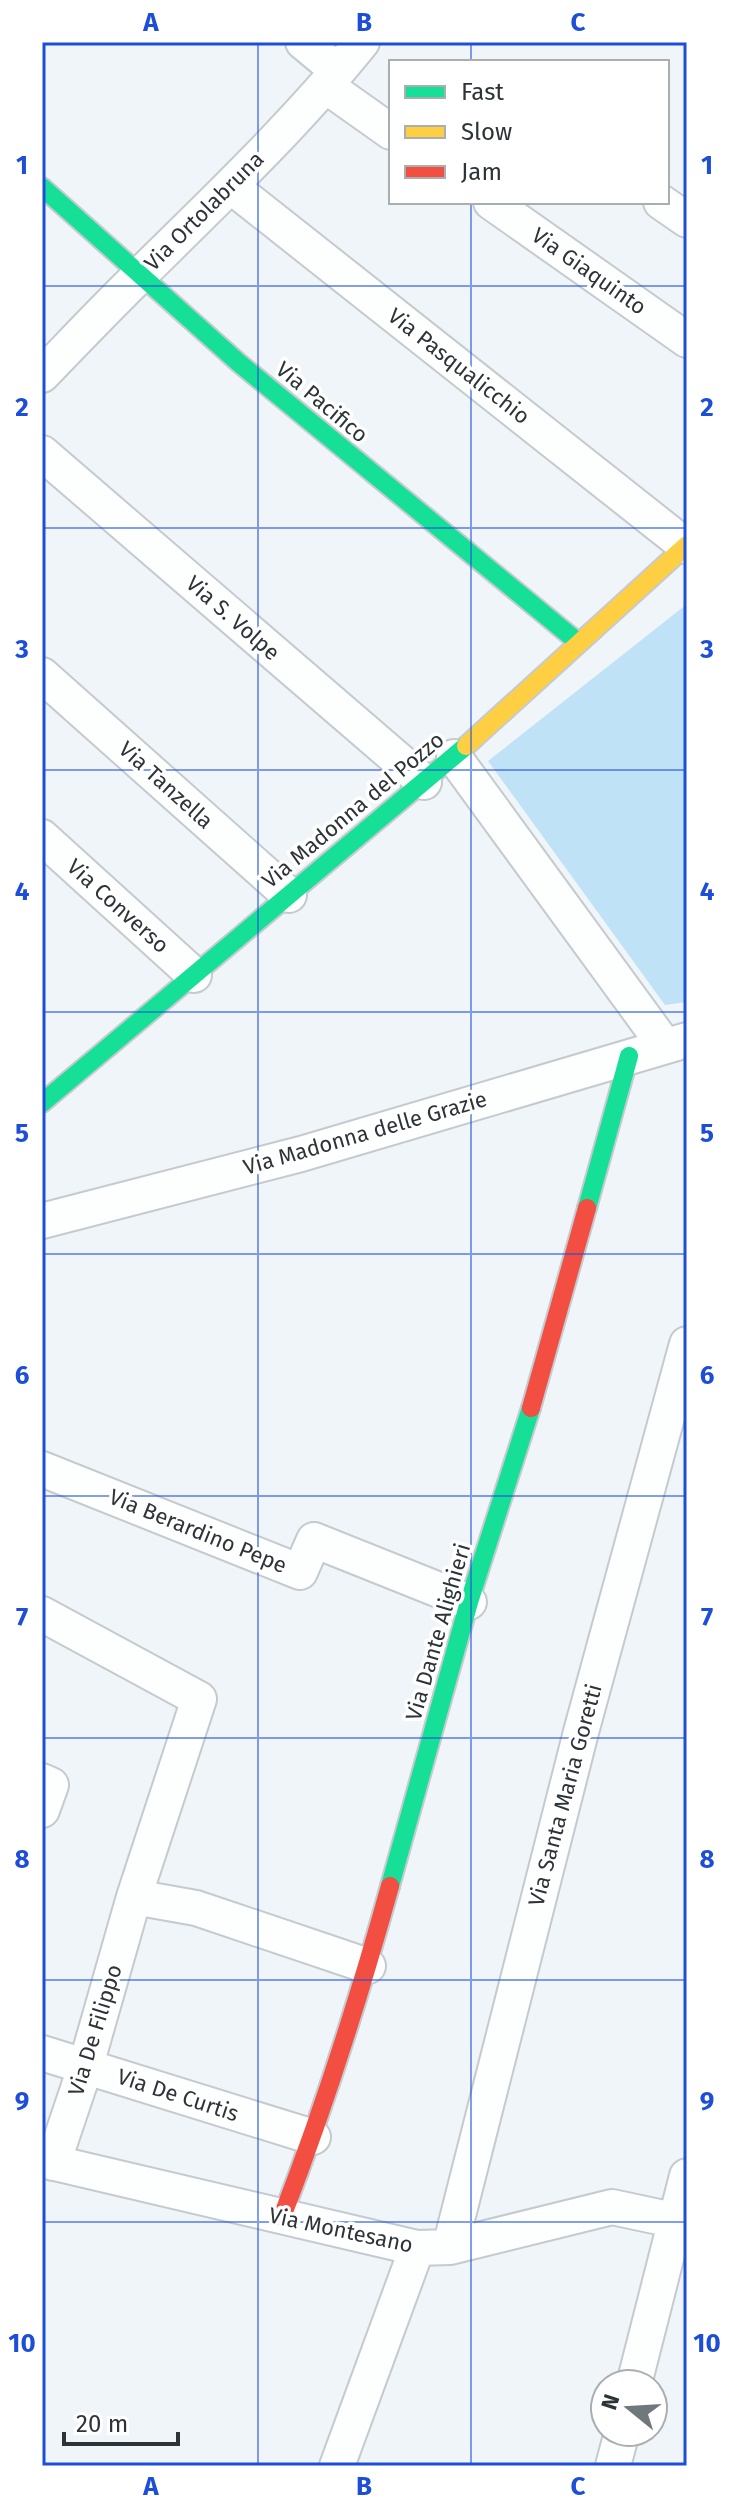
<svg xmlns="http://www.w3.org/2000/svg" width="729" height="2508" font-family="'Fira Sans',sans-serif">
<style>
.green{fill:#bfe2f7}
.lines{fill:none;stroke-linecap:round;stroke-linejoin:round}
.street-casing{stroke:#c5cace;stroke-width:38}
.fast-casing{stroke:#c5cace;stroke-width:22}
.slow-casing{stroke:#c5cace;stroke-width:22}
.jam-casing{stroke:#c5cace;stroke-width:22}
.street{stroke:#fdfefe;stroke-width:34}
.fast{stroke:#16e098;stroke-width:18}
.slow{stroke:#ffcf43;stroke-width:18}
.jam{stroke:#f24e42;stroke-width:18}
.grid{fill:none;stroke:#1d4ed8;stroke-width:2;stroke-opacity:0.55}
.labels{text-anchor:middle;dominant-baseline:central;stroke-width:7;stroke-linejoin:round;paint-order:stroke}
.street-label{font-size:22px;fill:#2d3438;stroke:#fff}
.neatline{fill:none;stroke:#1d4ed8;stroke-width:3}
.grid-label{font-size:26px;text-anchor:middle;font-weight:bold;fill:#1d4ed8}
</style>
<rect width="100%" height="100%" fill="#f0f5f9"/>
<path class="green" d="M687,604V1002L665,1005L488,761Z"/>
<g class="lines">
<defs>
<path id="street" d="M303,42L338,71
M326,86L391,132
M232,187L686,546
M491,202L687,340
M661,202L687,220
M42,375C74,342 106,308 140,275C216,200 294,126 362,42
M42,453L424,782
M42,675L289,895
M454,757L665,1046
M42,837L194,975
M42,1221L301,1154L687,1040
M42,1469L300,1572L314,1540L469,1602
M42,1614L199,1699L134,1897L86,2065L53,2163
M42,1781L51,1785L42,1810
M134,1897L196,1908L368,1966
M42,2053L313,2137
M42,2160L417,2248L450,2247L612,2207L687,2223
M450,2247L581,1732L687,1344
M634,2384L687,2176
M337,2466L417,2248
M613,2466L622,2432"/>
<path id="fast" d="M42,187L239,363L579,643
M42,1103L466,746
M587,1208L629,1056
M390,1886L469,1602L531,1408"/>
<path id="slow" d="M466,746L687,545"/>
<path id="jam" d="M531,1408L587,1208
M282,2217C324,2108 359,1998 390,1886"/>
</defs>
<use href="#street" class="street-casing"/>
<use href="#fast" class="fast-casing"/>
<use href="#slow" class="slow-casing"/>
<use href="#jam" class="jam-casing"/>
<use href="#street" class="street"/>
<use href="#fast" class="fast"/>
<use href="#slow" class="slow"/>
<use href="#jam" class="jam"/>
</g>
<path class="grid" d="M258,42V2466M471,42V62M471,202V2466M42,286H687M42,528H687M42,770H687M42,1012H687M42,1254H687M42,1496H687M42,1738H687M42,1980H687M42,2222H687"/>
<g class="labels">
<g class="street-label">
<text transform="translate(204 211) rotate(-45)">Via Ortolabruna</text>
<text transform="translate(589 271) rotate(35)">Via Giaquinto</text>
<text transform="translate(459 366) rotate(38)">Via Pasqualicchio</text>
<text transform="translate(322 402) rotate(40)">Via Pacifico</text>
<text transform="translate(233 618) rotate(41)">Via S. Volpe</text>
<text transform="translate(166 785) rotate(42)">Via Tanzella</text>
<text transform="translate(353 810) rotate(-40)">Via Madonna del Pozzo</text>
<text transform="translate(118 906) rotate(42)">Via Converso</text>
<text transform="translate(365 1133) rotate(-16)">Via Madonna delle Grazie</text>
<text transform="translate(198 1531) rotate(22)">Via Berardino Pepe</text>
<text transform="translate(438 1632) rotate(-74)">Via Dante Alighieri</text>
<text transform="translate(565 1795) rotate(-75)">Via Santa Maria Goretti</text>
<text transform="translate(95 2030) rotate(-73)">Via De Filippo</text>
<text transform="translate(178 2095) rotate(18)">Via De Curtis</text>
<text transform="translate(341 2230) rotate(12)">Via Montesano</text>
</g>
</g>
<rect width="729" height="2508" fill="none" stroke="#ffffff" stroke-width="88"/>
<rect x="389" y="60" width="280" height="144" fill="#ffffff" stroke="#abaeaf" stroke-width="2"/>
<rect x="405" y="86" width="40" height="12" fill="#16e098" stroke="#abaeaf" stroke-width="2"/>
<text x="461" y="100" font-size="24" fill="#2d3438">Fast</text>
<rect x="405" y="126" width="40" height="12" fill="#ffcf43" stroke="#abaeaf" stroke-width="2"/>
<text x="461" y="140" font-size="24" fill="#2d3438">Slow</text>
<rect x="405" y="166" width="40" height="12" fill="#f24e42" stroke="#abaeaf" stroke-width="2"/>
<text x="461" y="180" font-size="24" fill="#2d3438">Jam</text>
<g transform="translate(629 2408) rotate(288)"><circle r="38" fill="#ffffff" stroke="#abaeaf" stroke-width="2"/>
<path d="M0-6L14 30L0 20L-14 30Z" fill="#71787c"/>
<text y="-12" font-size="22" font-weight="bold" text-anchor="middle" fill="#2d3438">N</text>
</g>
<path d="M64 2432v12h114v-12" fill="none" stroke="#2d3438" stroke-width="4"/>
<text x="76" y="2432" font-size="24" fill="#2d3438" stroke="#ffffff" stroke-width="6" paint-order="stroke">20 m</text>
<rect x="44" y="44" width="641" height="2420" class="neatline"/>
<g class="grid-label">
<text x="151" y="31">A</text>
<text x="364" y="31">B</text>
<text x="578" y="31">C</text>
<text x="22" y="174">1</text>
<text x="707" y="174">1</text>
<text x="22" y="416">2</text>
<text x="707" y="416">2</text>
<text x="22" y="658">3</text>
<text x="707" y="658">3</text>
<text x="22" y="900">4</text>
<text x="707" y="900">4</text>
<text x="22" y="1142">5</text>
<text x="707" y="1142">5</text>
<text x="22" y="1384">6</text>
<text x="707" y="1384">6</text>
<text x="22" y="1626">7</text>
<text x="707" y="1626">7</text>
<text x="22" y="1868">8</text>
<text x="707" y="1868">8</text>
<text x="22" y="2110">9</text>
<text x="707" y="2110">9</text>
<text x="22" y="2352">10</text>
<text x="707" y="2352">10</text>
<text x="151" y="2495">A</text>
<text x="364" y="2495">B</text>
<text x="578" y="2495">C</text>
</g>
</svg>
